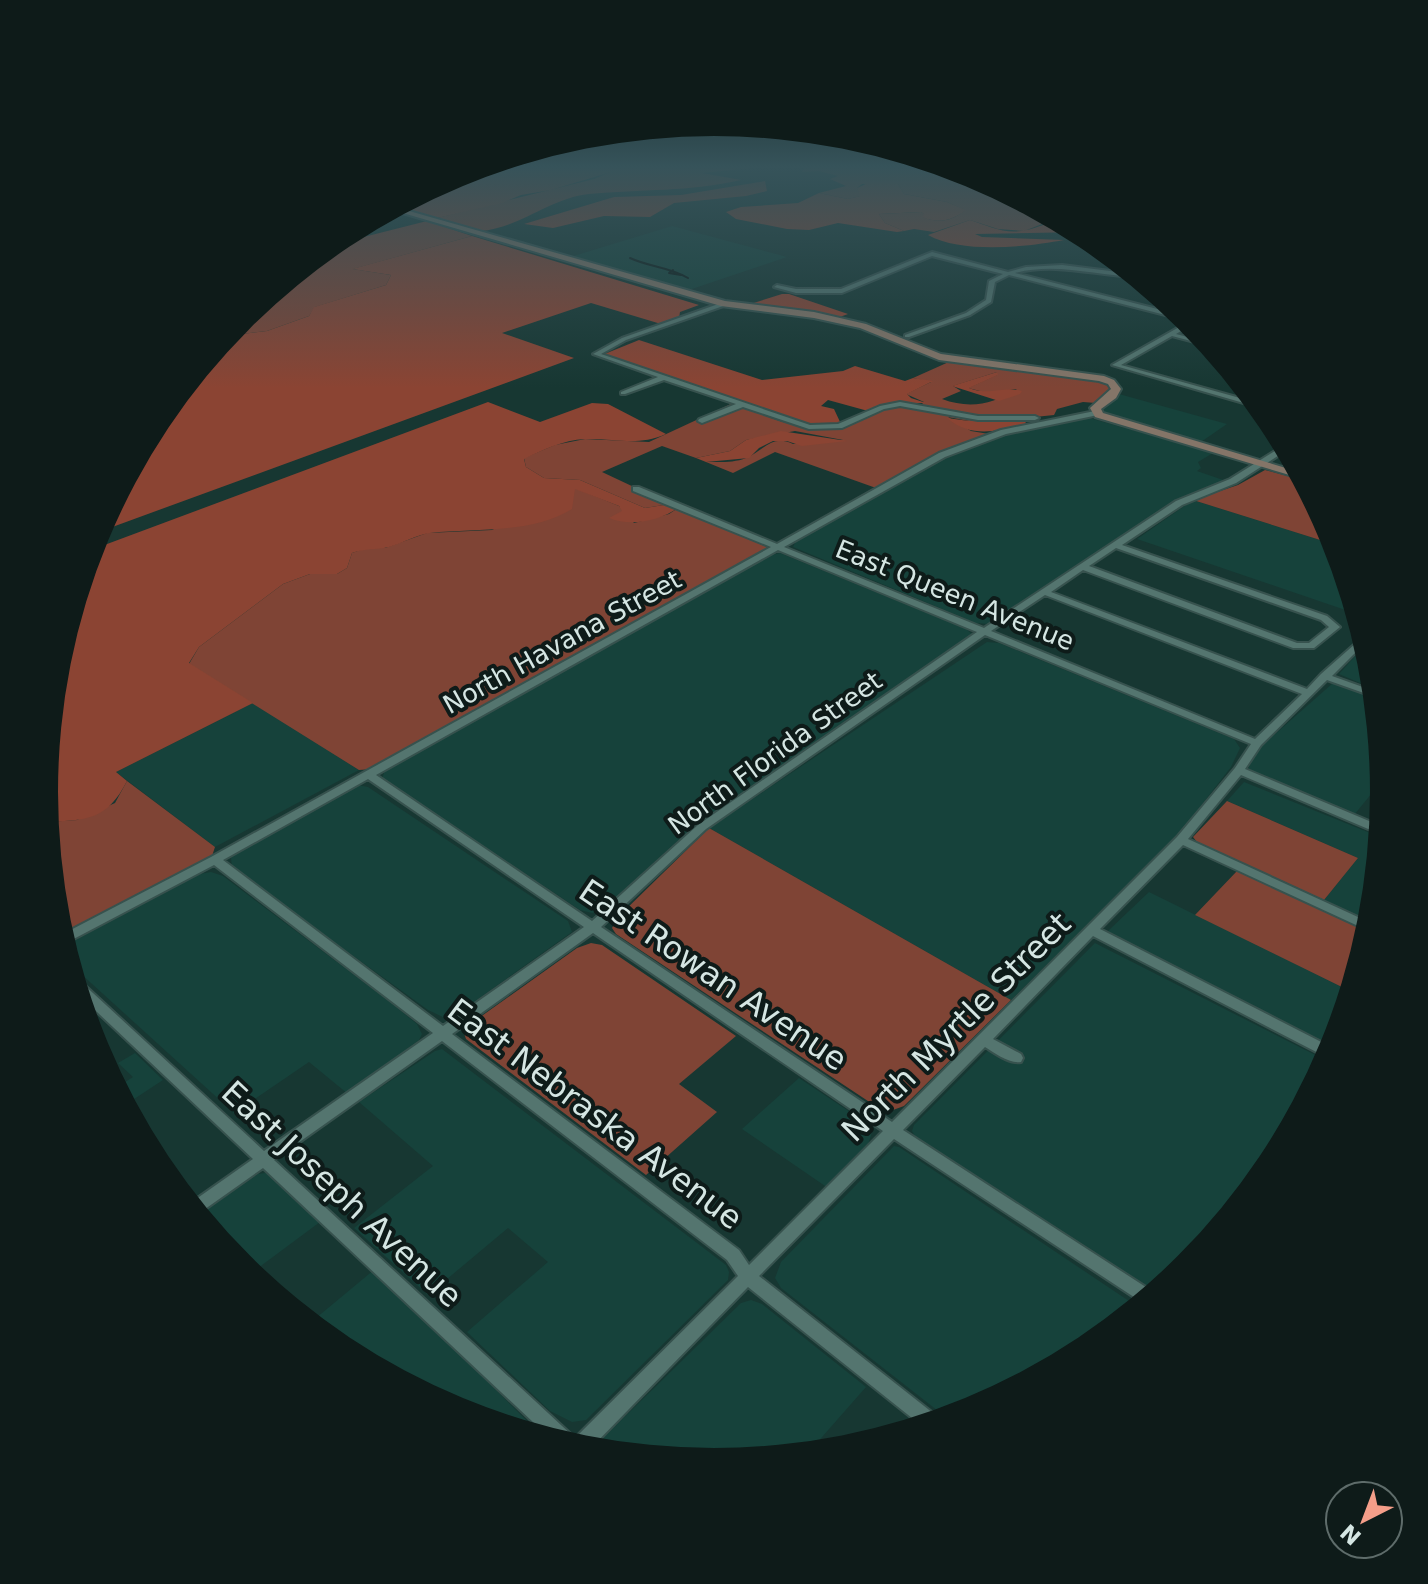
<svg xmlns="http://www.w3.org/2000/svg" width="1428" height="1584" font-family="'DejaVu Sans',sans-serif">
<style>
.built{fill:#16423b}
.green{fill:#7f4435;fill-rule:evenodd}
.forest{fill:#8b4433}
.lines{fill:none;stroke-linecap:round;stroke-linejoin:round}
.stream{stroke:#0a1816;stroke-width:2}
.street-casing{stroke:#37524e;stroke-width:4}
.secondary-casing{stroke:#37524e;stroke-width:4}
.street{fill:#54756f;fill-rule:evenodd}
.secondary{fill:#847568;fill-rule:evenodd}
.labels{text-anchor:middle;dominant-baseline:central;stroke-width:8;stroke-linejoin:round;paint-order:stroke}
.street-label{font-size:26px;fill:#d5e6e3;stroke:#0e1b19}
.near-street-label{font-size:32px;fill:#d5e6e3;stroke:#0e1b19}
</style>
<rect width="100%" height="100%" fill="#173732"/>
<path class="built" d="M672,226L787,257L683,292L567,258Z
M1119,394L1227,424L1198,444L1110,418L1099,411Z
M1086,417L1213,453L1198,462L1201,468L1197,471L1226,481L1173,503L989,624L976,623L793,547L797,539L960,448L993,437Z
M1193,500L1336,545L1357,614L1137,539Z
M780,553L966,629L972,634L696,824L603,909L592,913L580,910L382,779L385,770L768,556Z
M987,642L999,643L1234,739L1240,748L1231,767L1179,834L1011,1000L709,828Z
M1366,644L1371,662L1374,689L1339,674Z
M1333,683L1375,697L1384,789L1377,787L1354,815L1248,769L1257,750Z
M253,703L359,770L215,847L116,772Z
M1244,782L1380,837L1371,922L1324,900L1358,858L1227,801Z
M357,785L368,787L568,921L572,932L454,1016L445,1018L428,1010L232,868L231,858L238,851Z
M211,872L223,876L390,1002L417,1024L422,1034L419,1040L348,1094L309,1062L234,1113L69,963L64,946L200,874Z
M1149,892L1350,991L1333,1047L1111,934L1108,931Z
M1095,943L1327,1061L1271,1165L1187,1266L1155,1293L917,1140L912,1131L914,1125Z
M442,1049L726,1265L729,1272L728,1280L586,1420L572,1422L550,1411L467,1332L548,1262L508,1228L428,1295L354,1228L433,1166L359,1102L435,1051Z
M135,1053L163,1080L125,1105L116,1088L133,1077L118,1063Z
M799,1078L865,1122L872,1132L868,1145L828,1188L742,1129Z
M894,1146L899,1147L1138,1307L1086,1349L970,1411L947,1418L781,1288L775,1278L781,1262Z
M265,1173L271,1175L320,1222L250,1274L199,1215L258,1174Z
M375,1269L543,1437L457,1411L341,1349L310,1323Z
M751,1300L762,1304L866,1387L808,1453L714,1462L598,1451L602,1439L741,1303Z"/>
<path class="green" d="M610,166H771L702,173L741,180C690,192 640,189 589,194C550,198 520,228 480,231C466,232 446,223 433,219L594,179L610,172Z
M799,166H948L971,173L1061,221H1050L1024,231L998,229L970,220L934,232L914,229L904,231L885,223L879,214L921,212L925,214L923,217C939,224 952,221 965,210L947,202L904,194L898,184H862L857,188L861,196L848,199L819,193L846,186L830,179L838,176L819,171L802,172L804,168Z
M427,221L472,236L353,269L391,275L386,285L315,307L309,316L267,331L226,336L241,318L328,246Z
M951,361L1106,381L1113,389L1096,403L1083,402L1057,409L1054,415C1009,421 966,416 921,405L924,402L906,394L931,382L913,378ZM997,372V375L968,388L988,393L1017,389C992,405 969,409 942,399L961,391L953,386Z
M733,403C768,416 808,437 846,427C864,421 877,408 897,406C926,403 960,415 988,420L969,421L948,417L971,431L989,434L951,448L876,488L775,452L733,473L706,462C719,462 734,463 746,458C762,452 772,433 793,444L843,440L795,431L746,440L730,451L696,458L662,446L602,472L670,504L645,508L580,480L544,478L526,467L524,458L555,445L585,439L649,442Z
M1265,470L1303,480L1336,545L1193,500L1238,485Z
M575,488L619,506L634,523L669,514L678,508L767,547L765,551L372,769L359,770L189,664L199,647L283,584L310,574H337L347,568L352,553L366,548H385L427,533L492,530Z
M127,781L215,847L212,856L73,932L59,930L47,822L77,820L115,803Z
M1227,801L1358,858L1324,900L1197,842L1193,837Z
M709,828L1011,1000L904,1106L893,1110L880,1109L616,934L612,928L617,918Z
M1237,871L1368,932L1350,991L1195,915Z
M591,943L602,945L736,1036L679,1084L717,1112L646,1175L466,1039L464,1033L469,1025L577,948Z"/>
<path class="forest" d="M480,166H610L611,172L551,190L521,195L502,203L433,219L394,207L426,190L466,181L460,175Z
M765,181L767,191L746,196L674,203L650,217L604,216L553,228L524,224L614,197L681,195Z
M868,183L898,184L904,194L947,202L966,210C951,221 939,224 922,217L924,214L921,212L879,214L885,223L904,231L897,232L838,223L809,230L787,229L736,219L726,212L741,207L798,203L819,193L848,199L860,196L857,188Z
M970,220C986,225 1004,234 1021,231C1052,226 1047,214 1081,232L975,234L982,237L1064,240C1027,247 962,254 928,235Z
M472,236L699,305L680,312L679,318L661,324L591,303L502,333L574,358L96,533L157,419L226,336L267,331L309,316L314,307L386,285L391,275L352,269Z
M782,294H789L848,314L837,318L744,306Z
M639,340L762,380L843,371L855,366L905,381L913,378L933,381L907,394L911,398L926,403H894L868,411L828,400L821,406L834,409L841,424L804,425L602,355Z
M997,372L998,375L969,388C987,396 1004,386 1022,391L1020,394L999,401L952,386Z
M488,402L540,422L592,403L608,404L666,434C636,447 616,438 585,439C563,440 543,450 524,459L526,467L544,478L580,480L645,508L670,504L678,508C659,521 631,527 609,518L622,511L619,506L575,489L572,509C532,534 476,528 430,533C416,535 403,543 389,547C376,550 365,548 352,553L347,568L337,574H310L283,584L199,647L189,663L253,703L116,772L127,781C107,820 88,820 47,822L44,792L57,661L91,550Z
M947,418L969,421L1025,420L1026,424C998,431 972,439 947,418Z
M781,431L847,441L802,446L787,441H773L759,448L749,458L706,462L696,458L730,451L746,440Z"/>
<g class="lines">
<path class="stream" d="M630,258C649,267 670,267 688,278
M673,270L669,273L681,275"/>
<defs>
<path id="street" d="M932,252L1008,272L1026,267L1062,265L1134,274L1138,277C1096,276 1057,262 1015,273L1185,316L1190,321L1186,328L1176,334L1207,342L1210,346L1172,336L1121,365L1258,403L1261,408L1112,365L1181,326L1185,320L1009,275L995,282L991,302L970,315L909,337H905V335L966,313L986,300L989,281L1003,274L932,256L842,293H796L774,287L777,285L796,289H841Z
M724,302L726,303V305L626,340L601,354L810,425L838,424L880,406L900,402L978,416H1035L1039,418L1035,420H978L900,406L884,409L842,428L809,429L743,407L702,423L698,421L699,419L736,404L664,380L625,394H621V392L658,377L593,354L622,338Z
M1095,411H1098V415L1006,434L945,457L784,547L984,628L1176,501L1230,479L1283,446H1285L1287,450L1236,483L1182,505L1122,545L1327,616L1340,627L1314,648H1293L1083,570L1051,592L1307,689L1321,674L1364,636L1365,643L1332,676L1374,691L1375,697L1327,680L1261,745L1245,769L1381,826L1380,834L1241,775L1188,839L1371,923L1369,931L1183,845L1100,929L1333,1048L1328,1058L1093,936L993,1039L1021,1054L1023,1058L1021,1062C1009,1064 995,1053 985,1047L903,1130L1155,1293L1143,1303L894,1139L759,1276L938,1417L940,1420L922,1426L748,1287L589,1450L551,1439L263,1168L198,1214L189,1204L253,1159L79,995L74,980L80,981L264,1151L433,1033L214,865L66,943L63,944L61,935L211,857L771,547L633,491V487H639L777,544L939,453L1001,430ZM1116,548L1321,620L1329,627L1309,643H1297L1089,566ZM778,550L977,632L698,825L592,921L376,775ZM1045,595L1302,694L1255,739L991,631ZM985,635L1251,744L1235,768L1177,837L892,1122L601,927L706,829ZM368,779L584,927L443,1026L223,860ZM593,933L883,1131L749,1265L739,1250L452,1034ZM442,1041L727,1260L738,1276L575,1438L274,1160Z"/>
<path id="secondary" d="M395,207L725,301L814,312L866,324L941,354L1104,376L1114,380L1121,389L1116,398L1101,409L1103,413L1299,472L1303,479L1095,417L1090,408L1111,389L1108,384L1099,381L939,360L860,328L814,318L721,306L389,209Z"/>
</defs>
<use href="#street" class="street-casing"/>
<use href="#secondary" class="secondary-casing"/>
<use href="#street" class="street"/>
<use href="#secondary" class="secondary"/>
</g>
<linearGradient id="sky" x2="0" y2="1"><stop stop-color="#0d1e1c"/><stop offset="0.43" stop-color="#36535a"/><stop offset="1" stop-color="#36535a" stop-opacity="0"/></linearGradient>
<rect width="1428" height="388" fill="url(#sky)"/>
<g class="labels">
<g class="street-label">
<text transform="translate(955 595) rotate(22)">East Queen Avenue</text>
<text transform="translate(562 642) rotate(-29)">North Havana Street</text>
<text transform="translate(775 753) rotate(-36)">North Florida Street</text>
</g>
<g class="near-street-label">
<text transform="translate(713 975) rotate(34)">East Rowan Avenue</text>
<text transform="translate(956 1027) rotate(-45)">North Myrtle Street</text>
<text transform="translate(595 1114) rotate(37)">East Nebraska Avenue</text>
<text transform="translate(342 1194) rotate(43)">East Joseph Avenue</text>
</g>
</g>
<path d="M0 0H1428V1584H0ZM58 792a656 656 0 1 1 1312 0a656 656 0 1 1-1312 0Z" fill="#0e1b19" fill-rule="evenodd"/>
<g transform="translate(1364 1520) rotate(222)"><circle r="38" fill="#0e1b19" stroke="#5e6c6a" stroke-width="2"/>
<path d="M0-6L14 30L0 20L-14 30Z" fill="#f49e89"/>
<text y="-12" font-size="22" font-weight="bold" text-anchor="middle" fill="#d5e6e3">N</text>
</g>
</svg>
